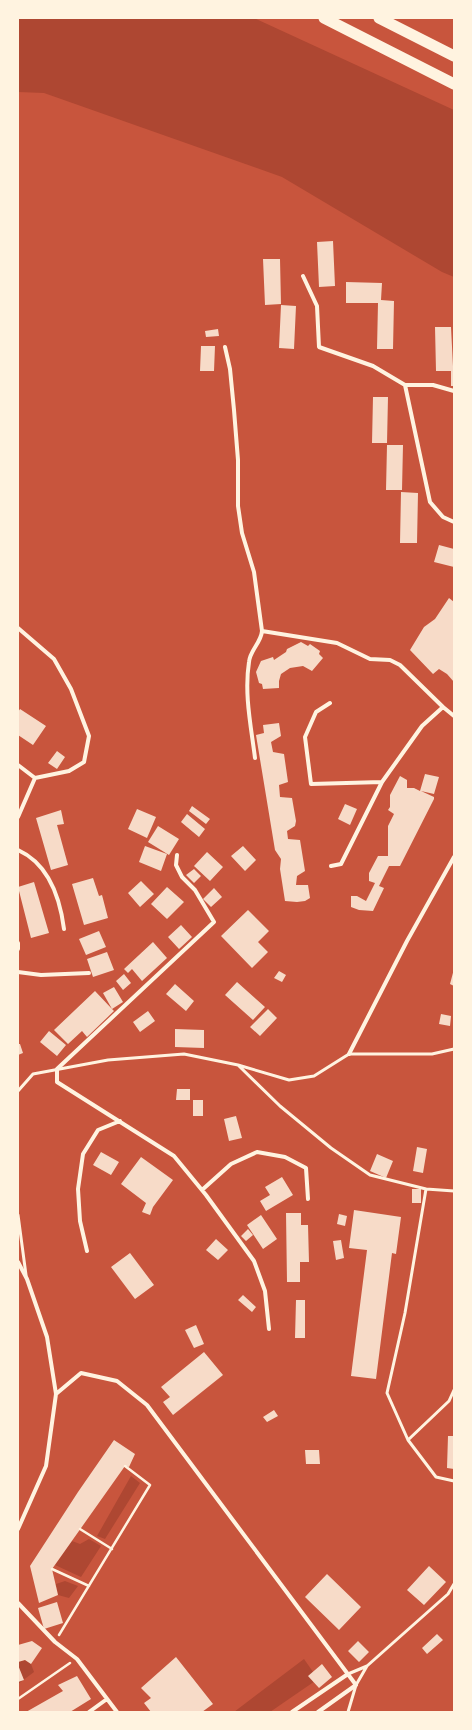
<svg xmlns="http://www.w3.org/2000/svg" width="472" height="1730" font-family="'Noto Sans',sans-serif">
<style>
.green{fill:#ae4732}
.building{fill:#f7dbc8}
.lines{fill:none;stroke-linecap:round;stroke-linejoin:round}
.path{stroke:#fff3e0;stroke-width:2.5}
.service{stroke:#fff3e0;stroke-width:3}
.minor{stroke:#fff3e0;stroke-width:4}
.trunk{stroke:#fff3e0;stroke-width:11}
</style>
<rect width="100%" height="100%" fill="#c8553d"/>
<path class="green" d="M18,18H254L454,110V277L442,272L282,177L44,93L18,92Z
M131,1476L140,1483L105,1539L97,1536Z
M89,1539L101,1546L81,1577L55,1565L72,1541L80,1544Z
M65,1581L78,1586L69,1598L58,1595L56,1584Z
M304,1659L318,1679L270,1712H234Z
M25,1660L31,1664L34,1672L18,1684V1662Z"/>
<path class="building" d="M333,241L335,286L319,287L317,242Z
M263,259H280L281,304L265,305Z
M346,282L382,283L381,300L394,301L393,349H377L378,303H346Z
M281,305L296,306L294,349L279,348Z
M435,327H451L454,386H451V371H436Z
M218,329L219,336L206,337L205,331Z
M201,346H215L214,371H200Z
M373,397H388L387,443H372Z
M387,445H403L402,490H386Z
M401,492L418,493L417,543H400Z
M439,545L454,549V567L434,562Z
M449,598L454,602V682L447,674L439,669L433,674L410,650L424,627L435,619Z
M301,642L308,646L310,644L320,651L319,654L323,658L312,671L303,666L290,668L281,674L279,681V688L263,689L262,684L259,683L256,672L261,661L273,657L274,660L286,652L287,649Z
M20,709L46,726L33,745L18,735V712Z
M279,723L281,736L271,742L273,752L284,754L288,782L279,785L280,797L292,798L296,821L295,826L287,831L288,839L300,840L305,871L297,876L296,885H308L310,898L305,901L297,902L285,901L280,869L281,859L275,850L256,735L264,733L263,725Z
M57,751L65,757L57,769L48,763Z
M425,774L439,777L434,794L421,791L434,797V799L400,866H389L379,886L384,888L373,911L359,910L351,907V896H357L366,901L375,883L369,881V873L378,856H388V826L394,814L388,810L390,807V795L400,776L407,780V788H414L420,791Z
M345,804L357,809L350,825L338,819Z
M192,806L210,819L206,824L189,811Z
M137,809L156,817L147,838L128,829Z
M61,810L64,824L57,825L68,865L51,870L36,818Z
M187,814L205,829L199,837L181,822Z
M158,826L179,839L169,855L148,842Z
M145,846L167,854L161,871L139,862Z
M243,846L256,860L245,871L231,856Z
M207,852L223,867L210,881L194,866Z
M194,869L201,876L194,883L186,875Z
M93,878L99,896L102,895L108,918L84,925L72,884Z
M141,881L154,894L140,907L128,893Z
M34,882L49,933L31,938L18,887Z
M167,887L184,902L167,919L151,904Z
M214,888L222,897L211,907L203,899Z
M248,910L269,931L258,942L268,952L252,968L221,936Z
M181,925L192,937L179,949L168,937Z
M99,931L106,947L86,955L79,939Z
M153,942L167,958L142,981L132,969L128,973L124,969Z
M107,952L114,970L93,977L87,959Z
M454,969V986L450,984Z
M279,971L286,975L282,982L274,978Z
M124,974L131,983L123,990L116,981Z
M237,982L265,1007L253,1020L225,995Z
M175,984L194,1001L186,1011L166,994Z
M114,987L123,1002L112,1009L114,1011L87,1037L82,1031L68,1044L54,1030L95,991L112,1009L103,993Z
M268,1009L277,1018L260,1036L250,1027Z
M148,1011L155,1021L140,1032L133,1022Z
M441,1014L451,1016L450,1026L439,1024Z
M175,1029L204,1030V1048L175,1047Z
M49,1031L66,1045L57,1056L40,1042Z
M18,1044H20L23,1053L18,1055Z
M177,1089H190V1100H176Z
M193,1100H203V1116H193Z
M236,1116L242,1138L229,1141L224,1119Z
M417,1147L427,1149L423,1173L413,1171Z
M101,1152L119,1162L111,1175L93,1165Z
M377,1154L393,1161L386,1178L370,1171Z
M141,1157L173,1180L153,1207L150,1215L142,1212L146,1203L121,1184Z
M282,1177L293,1195L266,1211L260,1201L270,1195L265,1187Z
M412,1189H421V1203H412Z
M354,1210L401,1217L396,1254L392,1253L376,1379L351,1376L367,1250L349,1248Z
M286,1213H301V1225H308L309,1262H300V1282H287Z
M339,1214L347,1216L345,1226L337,1224Z
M261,1215L277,1239L263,1249L247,1225Z
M248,1229L253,1235L246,1241L241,1236Z
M216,1239L228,1250L218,1260L206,1250Z
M341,1240L344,1258L336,1260L333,1241Z
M130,1253L154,1285L135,1299L111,1267Z
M243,1295L256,1307L252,1312L238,1300Z
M296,1300H305V1338H295Z
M196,1325L204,1344L194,1348L185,1330Z
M204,1352L223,1375L173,1415L163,1402L170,1397L161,1387Z
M274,1410L278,1416L267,1422L263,1417Z
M448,1436H454V1469L447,1468Z
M114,1440L135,1454L129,1467L125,1466L52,1569L58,1595L39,1603L30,1566L78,1492Z
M305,1450H319L320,1464H306Z
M429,1566L446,1582L424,1605L407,1590Z
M327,1574L361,1607L339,1630L305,1597Z
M57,1602L63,1623L44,1629L38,1608Z
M437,1634L443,1640L427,1654L422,1648Z
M32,1641L42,1648L31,1664L25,1660L18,1662V1645Z
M358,1641L369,1652L359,1662L348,1651Z
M176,1657L213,1704L202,1712H151L144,1703L151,1698L141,1688Z
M322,1664L332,1677L319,1688L308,1676Z
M18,1665L24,1680L18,1682Z
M77,1676L91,1699L70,1712H26L63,1691L58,1685Z"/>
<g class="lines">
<path class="path" d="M80,1529L112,1549
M52,1569L89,1586
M59,1635L150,1485L125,1466
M18,1699L70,1663"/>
<path class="service" d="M238,1065L280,1106L331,1148L370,1175L426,1189L405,1313L387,1393L408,1440L436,1477L454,1481
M18,1091L33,1074L108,1060L184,1054L238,1065L289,1080L314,1076L349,1054H432L454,1049
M426,1189L454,1191
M18,1215L26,1275
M408,1440L449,1401L454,1390
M348,1674L367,1666L448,1594L454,1584
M348,1712L356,1685L367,1666"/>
<path class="minor" d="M303,276L317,306L319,347L373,366L405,385L430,502L443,517L454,522
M225,347L230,369L234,410L238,460V506L242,533L254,572L262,631L337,643L370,659L390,660L400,665L443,707
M405,385H433L454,391
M18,628L54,659L71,689L89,736L84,762L69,771L35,778L18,765
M330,703L316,712L305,737L311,784L382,782
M255,758C251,726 244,694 249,662C250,650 261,643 262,631
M18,817L35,778
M18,850C49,864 60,898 64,929
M177,855L176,865L182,877L195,890L214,922L57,1069V1082L174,1156L206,1195L254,1261L265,1291L269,1329
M331,866L341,864L382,782L422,726L443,707L454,716
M18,943V949
M18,972L41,975L89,973
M349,1054L407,941L454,857
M202,1190L231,1164L257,1152L285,1157L306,1168L308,1199
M87,1251L80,1221L78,1189L83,1154L98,1130L120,1121
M18,1262L27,1279L47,1337L56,1394L46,1466L18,1529
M56,1394L81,1373L117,1381L147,1405L356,1685L318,1712
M18,1603L55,1642L77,1659L117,1712
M89,1712L107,1699
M292,1712L348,1674"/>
<path class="trunk" d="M324,18L454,84
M379,18L454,56"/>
</g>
<rect width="472" height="1730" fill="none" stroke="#fff3e0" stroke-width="38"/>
</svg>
